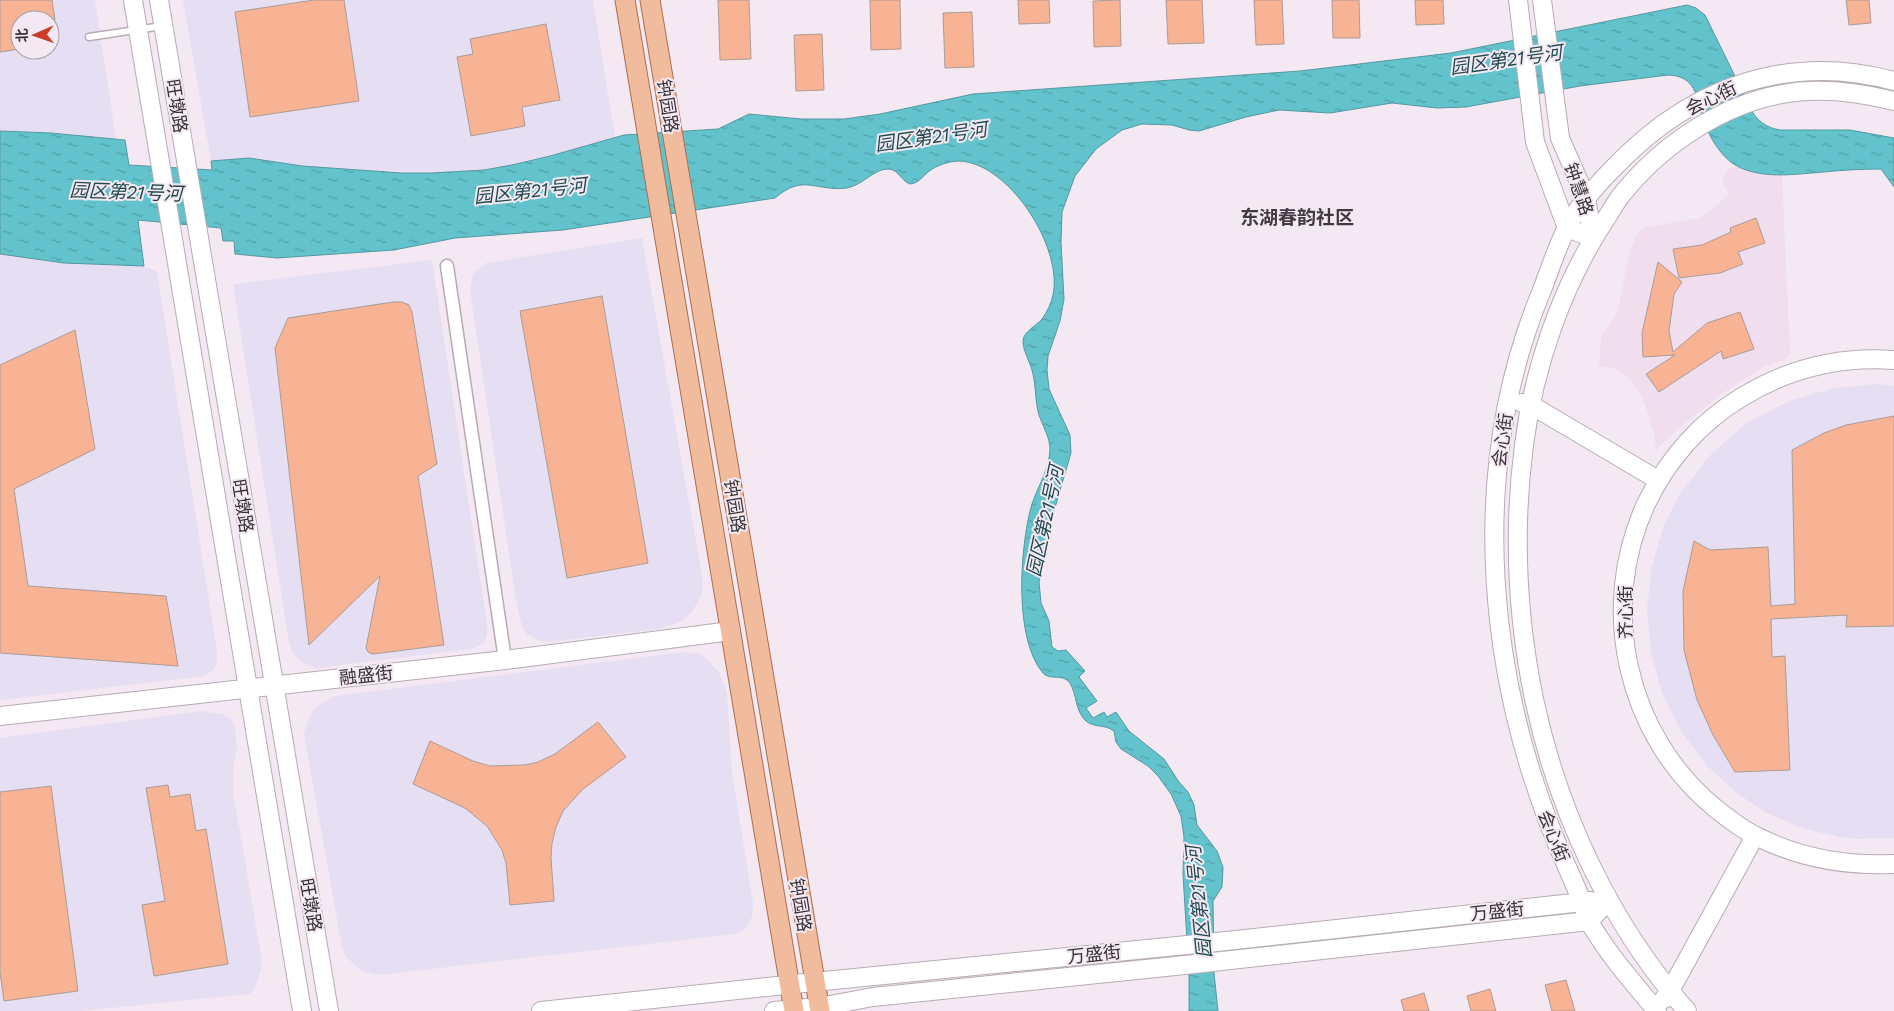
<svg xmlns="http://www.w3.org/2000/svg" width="1894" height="1011" font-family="'Work Sans','Noto Sans SC',sans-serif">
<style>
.commercial{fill:#e6def3;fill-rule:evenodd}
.built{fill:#f0ddee}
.water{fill:url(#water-ripples);stroke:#5598a0}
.building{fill:#f8b294;stroke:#ab9c96}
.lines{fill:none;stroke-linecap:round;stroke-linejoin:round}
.lane-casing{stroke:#b7abb5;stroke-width:9}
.street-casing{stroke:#b7abb5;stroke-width:15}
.secondary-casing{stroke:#b7abb5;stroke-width:20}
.primary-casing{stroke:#aa6f4e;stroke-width:21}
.lane{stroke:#fff;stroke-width:6}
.street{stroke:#fff;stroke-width:12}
.secondary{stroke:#fff;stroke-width:18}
.primary{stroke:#f1bc9d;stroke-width:19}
.labels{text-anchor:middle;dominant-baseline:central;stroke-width:4;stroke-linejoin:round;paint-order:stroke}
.street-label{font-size:18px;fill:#383337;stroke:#f4e8f2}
.water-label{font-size:19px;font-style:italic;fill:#1f4b50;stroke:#f4e8f2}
.neighbourhood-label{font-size:19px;font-weight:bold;fill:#433942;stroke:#f4e8f2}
</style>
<defs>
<pattern id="water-ripples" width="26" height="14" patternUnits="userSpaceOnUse" patternTransform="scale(1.25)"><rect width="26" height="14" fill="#62c3cd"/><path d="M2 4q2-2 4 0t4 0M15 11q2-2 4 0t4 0" fill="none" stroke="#529fa7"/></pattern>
</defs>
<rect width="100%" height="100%" fill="#f4e8f2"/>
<path class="commercial" d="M0,0H95L116,139L51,133L0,131ZM20,20H50V50H20Z
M183,0H593L615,138L512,165L484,170L432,173L340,169L302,166L249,158L211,161Z
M642,238L703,581L702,593L697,604L688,616L678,623L658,629L549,642L537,640L527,634L522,627L516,601L470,290L473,274L486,263Z
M0,254L64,263L144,266L157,272L217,651V662L213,670L204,676L0,700Z
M432,260L487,624V636L483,644L471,649L316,668L301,662L292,652L288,637L233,284Z
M1879,384L1894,386V838L1858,839L1840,837L1805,829L1767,813L1738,794L1706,765L1681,731L1662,693L1651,652L1647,609L1652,566L1664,525L1680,493L1713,452L1748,422L1789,401L1834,388Z
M685,652L700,654L710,662L719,673L727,692L732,773L753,903L752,917L746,928L736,934L378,975L365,972L355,966L346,956L342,947L304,734L307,723L312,712L320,704L334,696Z
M201,711L222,714L231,719L235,728L237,748L234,763L233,791L261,956V970L255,988L249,994L82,1011H0V738Z"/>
<path class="built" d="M1738,167L1752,172L1782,175L1790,353L1785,359L1765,366L1723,393L1684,424L1656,449L1655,437L1648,413L1643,399L1631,380L1616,369L1599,366L1601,339L1604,332L1617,314L1630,252L1636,236L1642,229L1648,227L1700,218L1729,195L1723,184L1724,176L1730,168Z"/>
<path class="water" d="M1687,5L1696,8L1705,15L1753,113C1760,123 1768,128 1780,130H1850L1894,138V187L1881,169C1862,169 1843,170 1824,172C1796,174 1767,179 1741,168C1722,160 1708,136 1703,117C1696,96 1696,76 1668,75L1580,86L1466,107L1437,108L1392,103L1330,113L1279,110L1246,117L1199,131L1189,130L1172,125L1142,124L1122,130L1096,149L1075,176L1062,212L1061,242L1064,299L1060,321L1048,356L1047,370L1049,389L1070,435L1071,453L1054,511L1039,582L1041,603L1049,621L1052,647L1058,651L1066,650L1085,671L1079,677L1097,701L1086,708L1093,718L1104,712L1107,717L1116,712L1129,731L1164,759L1179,782L1188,792L1194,805L1197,825L1217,851L1223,867L1222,887L1213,901L1214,973L1218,1011H1189V974L1183,874L1184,837L1181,816L1171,794L1158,776L1148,766L1121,749L1116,742L1114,731C1105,724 1094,728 1086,721C1075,711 1077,695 1070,683C1063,673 1050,681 1043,673C1014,639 1020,552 1030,511C1035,490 1049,472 1050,450C1050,437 1043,427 1039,415C1035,401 1036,387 1033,374C1031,363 1023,352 1023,341C1023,332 1036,326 1042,319C1047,312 1051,304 1053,295C1063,248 1010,164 960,161C949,161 937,165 928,172C922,177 919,183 910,184C901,181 899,170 889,169C875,168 863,185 847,188C816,192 804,173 775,198L563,230L455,238L394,250L277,258L235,254L234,241H223L221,228L138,220L144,266L64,263L0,254V131L51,133L125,140L129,165L212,170L211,161L249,158L302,166L402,173H432L484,170L512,165L550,156L624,135L718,129L749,114L801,119H844L880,114L973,94L1300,71L1451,53Z"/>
<path class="building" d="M0,0H52L55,20H20V49L0,52Z
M314,0H344L359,101L250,117L235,12Z
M718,0H749L751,59L720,60Z
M870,0H900L901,49L871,50Z
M1018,0H1049L1050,23L1019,24Z
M1120,0L1121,46L1094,47L1093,1Z
M1166,0H1202L1204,43L1168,44Z
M1254,0H1282L1284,44L1256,45Z
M1332,0H1359L1360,38H1333Z
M1415,0H1443L1444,24L1416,25Z
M1846,0H1869L1871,23L1849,25Z
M972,12L974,67L945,68L943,13Z
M546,24L560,100L522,107L525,126L471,136L457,57L473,54L470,39Z
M822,34L824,90L796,91L794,35Z
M1756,218L1765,243L1738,252L1743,264L1720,273L1679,278L1673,249L1702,245L1731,232L1730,228Z
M1658,262L1682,282L1674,294L1669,331L1673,352L1707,323L1740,312L1754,349L1723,359L1721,351L1659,392L1646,374L1675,355L1643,357L1642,333Z
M602,296L648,563L567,578L520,311Z
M393,302H402L409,305L412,312L437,464L418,476L444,645L373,654L368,652L366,648L380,576L309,645L275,348L288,318Z
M75,330L95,449L14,489L28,586L166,596L178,666L0,653V365Z
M1894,416V626L1846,627L1847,615L1771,619L1772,657L1785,656L1790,770L1735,772L1713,735L1697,700L1684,650L1683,591L1694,541L1710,550L1768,547L1771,606L1795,604L1792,450L1824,433L1846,425Z
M598,722L626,757L583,789L563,811L556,827L552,843L551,858L554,901L510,905L506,863L502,850L487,826L465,808L413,784L430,741L473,761L490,766L525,765L538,762L555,754Z
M168,785L170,797L190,794L196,831L206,829L228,964L154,976L142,905L165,901L146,788Z
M51,786L78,991L4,1001L0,972V792Z
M1566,980L1575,1011H1552L1545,985Z
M1490,989L1496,1011H1471L1467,996Z
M1424,993L1429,1011H1404L1401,1000Z"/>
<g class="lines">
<defs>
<path id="lane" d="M89,37L162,26"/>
<path id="street" d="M447,266L505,660"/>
<path id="secondary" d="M133,0L302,1011
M159,0L329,1011
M1518,0L1535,142L1567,228L1593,238
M1542,0L1560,138L1586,198L1593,238
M1894,360C1840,356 1788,369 1742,397C1700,422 1667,460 1646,504C1598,608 1626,735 1715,808C1728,818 1741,829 1756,836C1799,858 1846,866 1894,864
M1522,403L1531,405L1658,480
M0,716L505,660L731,631
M1664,999L1670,991L1755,836
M541,1011L814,982L1217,942L1591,901
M774,1011L819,1007L873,997L1185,965L1589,921L1609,900
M1657,1011C1633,983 1608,954 1590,923C1586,916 1584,908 1581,900C1577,889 1572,878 1567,867C1487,687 1465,475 1542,290C1550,269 1557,247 1567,227C1585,193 1631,148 1662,125C1731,75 1811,58 1894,81
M1687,1011C1610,924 1558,812 1534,699C1517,616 1513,529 1524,445C1534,366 1563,283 1607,217C1612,209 1617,200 1623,193C1662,145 1721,105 1782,94C1819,87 1858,92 1894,101"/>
<path id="primary" d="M625,0L794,1011
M650,0L820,1011"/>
</defs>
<use href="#lane" class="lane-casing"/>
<use href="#street" class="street-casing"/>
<use href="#secondary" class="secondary-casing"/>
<use href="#primary" class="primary-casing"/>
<use href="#lane" class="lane"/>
<use href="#street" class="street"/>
<use href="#secondary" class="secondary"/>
<use href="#primary" class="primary"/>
</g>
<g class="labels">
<g class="street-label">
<text transform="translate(1711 98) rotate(-26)">会心街</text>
<text transform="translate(177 106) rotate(81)">旺墩路</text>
<text transform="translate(668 106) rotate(81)">钟园路</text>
<text transform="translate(1579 189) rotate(71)">钟慧路</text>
<text transform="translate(1502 440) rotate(-82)">会心街</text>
<text transform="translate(243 506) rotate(81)">旺墩路</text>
<text transform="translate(735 506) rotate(81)">钟园路</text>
<text transform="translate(1625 612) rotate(-90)">齐心街</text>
<text transform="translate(366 675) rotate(-6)">融盛街</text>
<text transform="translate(1554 836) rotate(68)">会心街</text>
<text transform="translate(311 905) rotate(80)">旺墩路</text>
<text transform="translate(801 905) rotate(81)">钟园路</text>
<text transform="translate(1497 911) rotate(-6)">万盛街</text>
<text transform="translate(1094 954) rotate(-6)">万盛街</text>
</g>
<g class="water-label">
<text transform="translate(1506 60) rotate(-8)">园区第21号河</text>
<text transform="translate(931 137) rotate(-8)">园区第21号河</text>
<text transform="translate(530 191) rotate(-6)">园区第21号河</text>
<text transform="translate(126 192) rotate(2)">园区第21号河</text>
<text transform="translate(1045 521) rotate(-78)">园区第21号河</text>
<text transform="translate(1199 902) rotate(-96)">园区第21号河</text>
</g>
<g class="neighbourhood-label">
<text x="1297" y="217">东湖春韵社区</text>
</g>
</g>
<g transform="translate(35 35) rotate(268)"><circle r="24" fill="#f4e8f2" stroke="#a9a0a7"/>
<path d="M0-4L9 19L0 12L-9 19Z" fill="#ca3e2c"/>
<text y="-8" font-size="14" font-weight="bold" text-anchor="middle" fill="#383337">北</text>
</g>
</svg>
